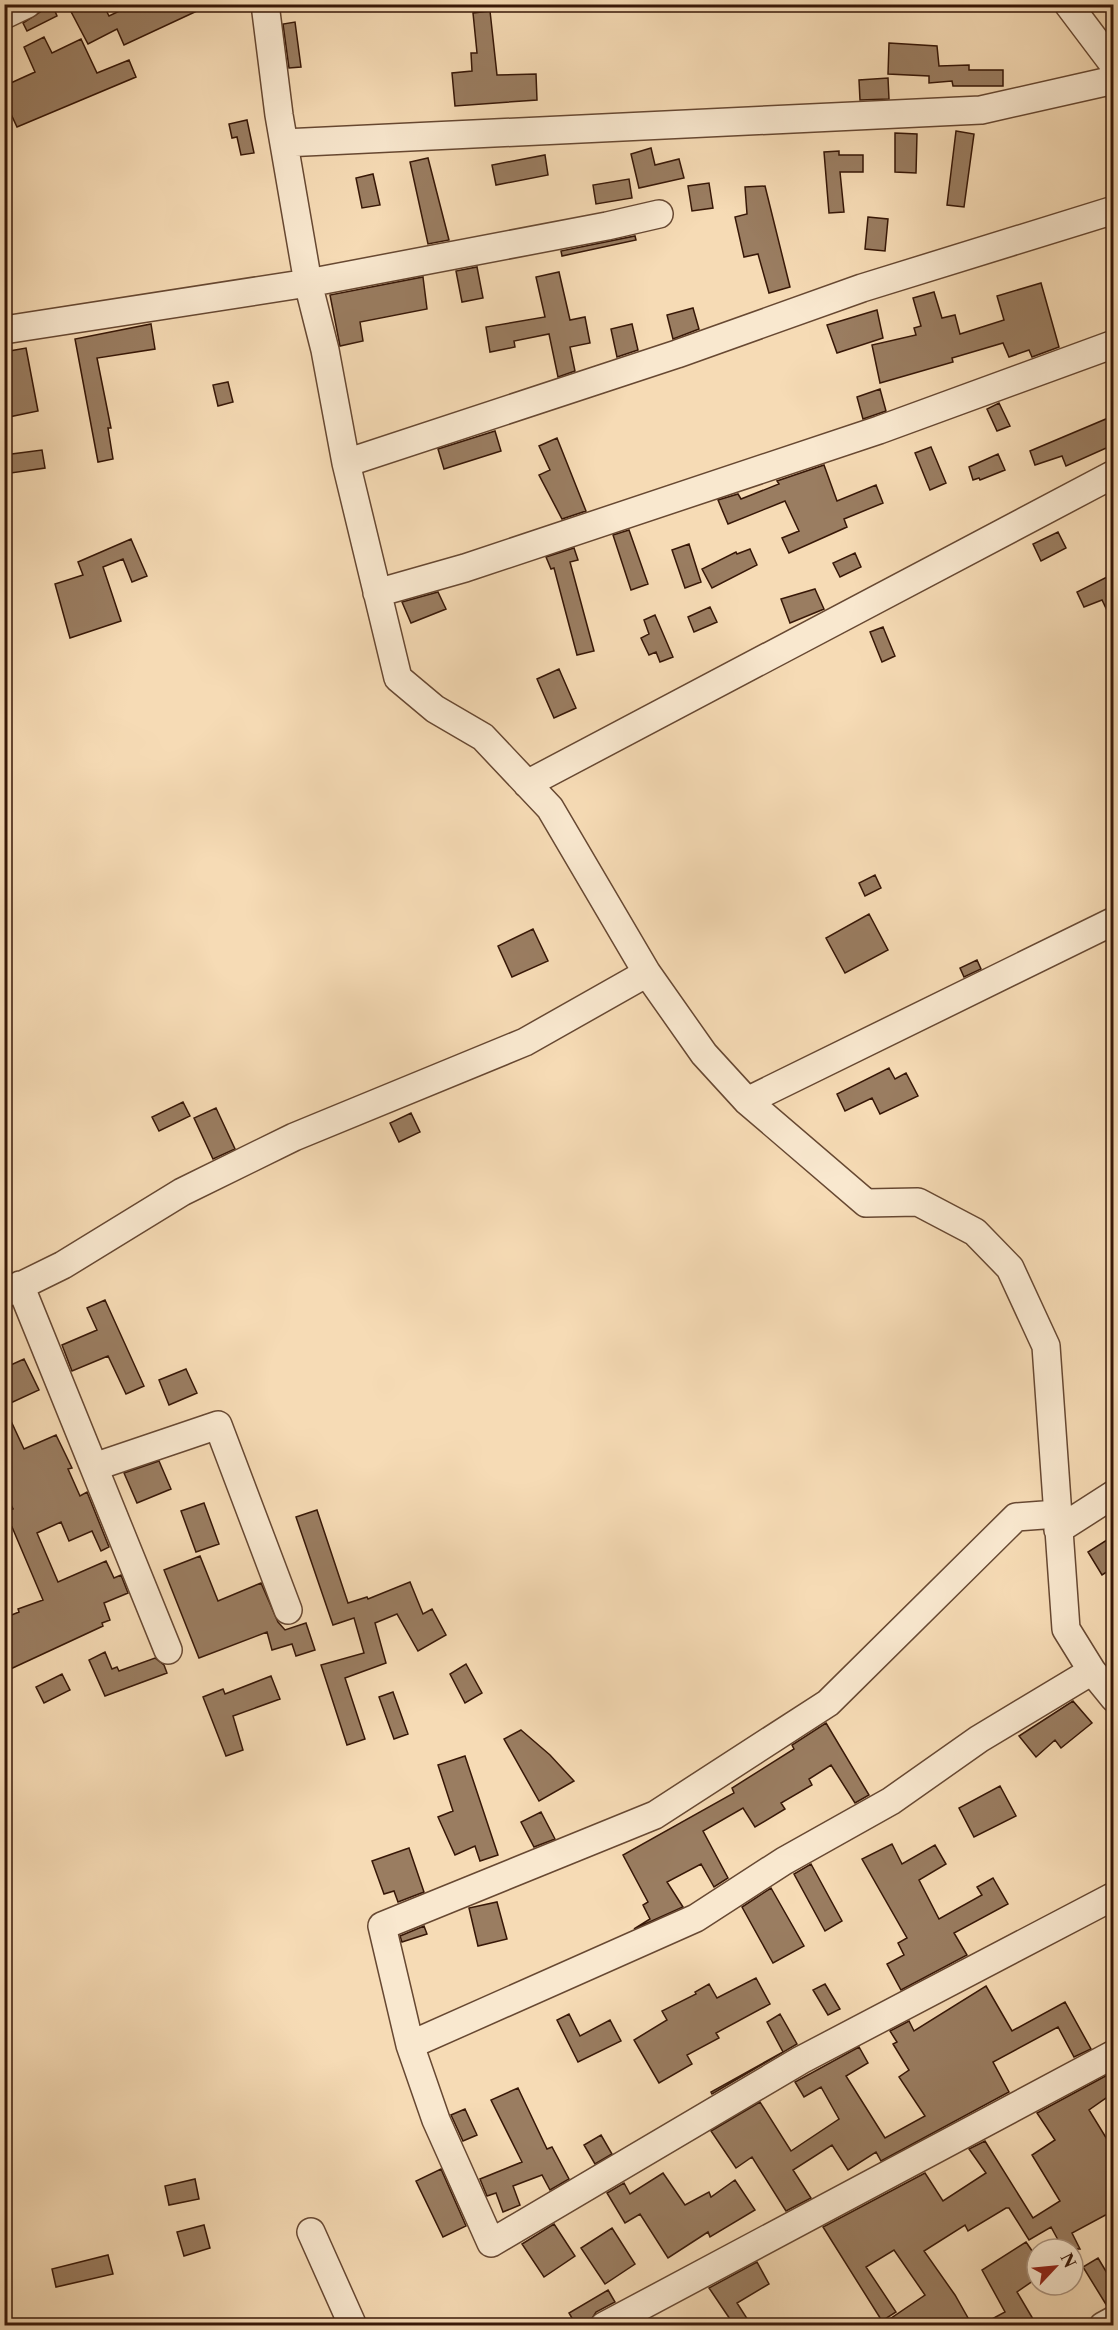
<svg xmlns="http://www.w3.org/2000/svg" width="1118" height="2330" font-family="'Libre Caslon Text',serif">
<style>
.building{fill:#9a7d61;stroke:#371707;stroke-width:1.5}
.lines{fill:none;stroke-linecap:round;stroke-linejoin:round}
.minor-casing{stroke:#674832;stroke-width:30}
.minor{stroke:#f9e8cf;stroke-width:27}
</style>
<rect width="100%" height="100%" fill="#f6dbb5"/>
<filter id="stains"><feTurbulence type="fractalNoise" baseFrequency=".00333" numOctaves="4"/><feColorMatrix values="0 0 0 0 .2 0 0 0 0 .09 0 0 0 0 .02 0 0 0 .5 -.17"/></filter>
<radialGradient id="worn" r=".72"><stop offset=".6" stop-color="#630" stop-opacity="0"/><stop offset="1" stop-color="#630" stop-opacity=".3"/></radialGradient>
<path class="building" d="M52,4L57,16L27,31L23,23Z
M67,4H103L109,16L134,4H212L124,45L117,29L88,44Z
M490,11L497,75L536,74L537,100L455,106L452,73L472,71L471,53H477L473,13Z
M295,22L301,67L289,68L283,24Z
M44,37L52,53L81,39L97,73L129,60L136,77L17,127L4,99V86L35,72L24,47Z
M889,43L937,46L939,66L969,65V70H1003V86H953L952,81L929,83V76L888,74Z
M888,78L889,99L860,100L859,80Z
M247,120L254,153L241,155L237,137L232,138L229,124Z
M956,131L974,134L964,207L947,205Z
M895,133L917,134L916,173L895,172Z
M651,148L655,165L679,159L684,178L639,188L631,154Z
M839,151V155H863V172H840L844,212L829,213L824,152Z
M545,155L548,175L496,185L492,165Z
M428,158L449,240L428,244L410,162Z
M373,174L380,205L362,208L356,178Z
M629,179L632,198L596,204L593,185Z
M709,183L713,208L692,211L688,186Z
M765,186L790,287L769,293L758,254L744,257L735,217L747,214L745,187Z
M868,217L888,219L885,251L865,249Z
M635,236L636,240L562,256L561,251Z
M477,267L483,298L462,302L456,271Z
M559,272L570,320L585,317L590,343L570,347L575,371L558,377L549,334L514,341L515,347L490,352L486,327L545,317L536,277Z
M423,277L427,309L360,322L363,341L340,346L330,295Z
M1041,283L1059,347L1032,357L1029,350L1009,357L1003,343L952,358L953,362L880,383L872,345L916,335L914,328L921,326L913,298L934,292L942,318L955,315L960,334L1004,320L997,296Z
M693,308L699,329L673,339L667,315Z
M877,310L883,338L837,353L827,325Z
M151,324L155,349L97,358L111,428H108L113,459L98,462L75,339Z
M632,324L638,350L617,357L611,329Z
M26,348L38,411L4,418V352Z
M228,382L233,402L218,406L213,385Z
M880,389L886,411L863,419L857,397Z
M999,403L1010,426L997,431L987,409Z
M1113,416V445L1066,466L1062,456L1035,465L1030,451Z
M495,431L501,451L444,469L438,449Z
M557,438L586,511L562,519L539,475L550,470L539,446Z
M931,447L946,483L930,490L915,453Z
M42,450L45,468L4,474V455Z
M998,454L1005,470L980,480L979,478L973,480L969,467Z
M824,465L837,501L876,485L883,503L844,519L847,527L789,553L782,538L799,531L785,501L728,524L718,500L738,494L741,499L779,484L777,481Z
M629,530L648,584L631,590L613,535Z
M1058,532L1066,548L1041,561L1033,544Z
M131,539L147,576L132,582L123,559L103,567L121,621L70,638L55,584L83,575L78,562Z
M689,544L701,582L685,588L672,550Z
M574,548L578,560L570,562L594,651L577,655L554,568L551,569L546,557Z
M750,549L757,565L712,588L702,569L736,552L737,554Z
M855,553L861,567L840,577L833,563Z
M1113,574V623L1102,600L1084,607L1077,592Z
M815,589L824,609L790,623L781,599Z
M438,592L446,609L411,623L402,602Z
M710,607L717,622L694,632L688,617Z
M655,615L673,657L660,662L656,652L649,655L641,638L649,634L644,620Z
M883,627L895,656L882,662L870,632Z
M559,669L576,708L554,718L537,679Z
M875,875L881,888L865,896L859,883Z
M869,914L888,950L845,973L826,938Z
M533,929L548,961L512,977L498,946Z
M977,960L981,969L964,977L960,968Z
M889,1068L895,1079L906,1073L918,1096L880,1114L872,1098L845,1111L837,1094Z
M183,1102L190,1116L159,1131L152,1117Z
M216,1108L235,1149L213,1159L194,1118Z
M411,1113L420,1132L399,1142L390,1123Z
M105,1300L144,1386L126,1394L108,1356L72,1371L62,1345L97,1330L87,1308Z
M24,1359L39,1390L4,1406V1368Z
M186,1369L197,1393L169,1405L159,1380Z
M4,1406L24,1449L56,1435L72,1468L68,1469L80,1496L87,1492L109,1547L101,1551L92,1531L69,1541L61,1522L37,1533L58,1582L106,1561L114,1578L121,1575L128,1593L104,1603L110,1620L102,1623L103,1626L4,1672V1618L19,1612L18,1609L43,1600L12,1527L4,1531V1513L13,1509L4,1490Z
M159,1461L171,1489L137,1503L124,1473Z
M204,1503L219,1544L196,1552L181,1511Z
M317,1510L348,1603L367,1597L368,1599L410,1582L423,1614L432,1609L446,1635L418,1651L397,1614L375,1623L386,1663L345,1678L365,1739L347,1745L321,1665L364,1653L354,1618L333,1625L296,1517Z
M1113,1536V1568L1102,1575L1088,1552Z
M200,1556L218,1601L261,1583L278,1622L285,1630L306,1623L315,1650L296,1656L292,1644L272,1650L267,1632L199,1658L164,1570Z
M105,1652L112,1669L117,1667L119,1671L155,1658L164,1665L167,1673L105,1696L89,1660Z
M466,1664L482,1693L465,1703L450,1674Z
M62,1674L70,1690L44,1703L36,1687Z
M271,1676L280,1699L233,1716L243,1750L226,1756L203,1697L223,1689L225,1694Z
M393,1692L408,1734L394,1739L379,1697Z
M1073,1701L1092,1723L1061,1748L1055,1740L1036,1757L1019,1736Z
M826,1723L869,1795L855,1803L831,1765L809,1779L812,1785L781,1803L785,1809L755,1827L743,1808L703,1831L728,1878L714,1887L701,1864L667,1882L683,1907L634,1929L650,1919L643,1905L648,1902L623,1855L734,1793L732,1788L794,1749L792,1745Z
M521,1730L550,1755L574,1781L539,1801L504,1739Z
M465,1756L498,1855L480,1861L475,1846L455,1855L438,1817L453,1811L438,1765Z
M1000,1786L1016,1816L974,1837L959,1808Z
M541,1812L555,1839L534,1847L521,1822Z
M892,1844L902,1864L935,1845L946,1864L919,1880L939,1919L982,1895L977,1887L993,1878L1008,1904L954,1933L967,1955L901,1990L887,1964L904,1955L898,1943L907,1938L862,1859Z
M409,1848L424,1892L398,1902L394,1891L384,1894L372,1861Z
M811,1864L842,1921L825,1931L794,1874Z
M771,1888L804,1946L773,1963L742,1907Z
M497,1902L507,1939L478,1946L469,1908Z
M424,1926L427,1934L402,1942L400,1936Z
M756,1978L770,2004L716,2033L719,2038L687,2055L692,2064L659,2083L634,2040L667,2020L662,2011L696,1994L695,1992L709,1984L717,1998Z
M825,1984L840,2009L828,2015L813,1990Z
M986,1986L1012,2031L1065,2002L1091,2049L1074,2057L1058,2027L993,2062L1009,2092L881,2161L876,2152L848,2170L832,2145L793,2170L811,2198L786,2211L752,2157L736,2168L711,2131L760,2102L791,2151L839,2119L821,2087L804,2097L795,2082L859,2047L868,2063L846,2076L885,2138L925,2116L899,2077L909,2070L893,2044L897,2042L890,2031L909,2021L914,2031Z
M569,2014L580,2036L610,2020L621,2041L578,2062L557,2020Z
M780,2014L797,2044L712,2094L711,2092L783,2052L767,2022Z
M1113,2072V2093L1089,2110L1113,2149V2211L1072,2233L1080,2249H1063L1051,2227L1029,2240L1009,2208H1006L968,2231L965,2225L924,2251L955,2295L972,2325H881L925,2295L894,2250L866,2267L896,2312L882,2321L823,2227L925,2173L943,2201L986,2173L969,2149L985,2141L1033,2218L1060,2201L1032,2155L1055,2140L1037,2113Z
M518,2088L547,2149L552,2147L569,2179L550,2190L542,2175L513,2186L520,2205L503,2212L496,2193L487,2196L480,2179L522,2162L491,2100Z
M465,2109L477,2135L463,2141L451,2115Z
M601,2135L612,2154L595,2164L584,2145Z
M441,2169L466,2226L443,2237L416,2181Z
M663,2173L685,2205L709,2192L711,2197L735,2180L755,2210L710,2237L708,2232L668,2258L640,2214L625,2223L607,2193L624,2183L630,2194Z
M195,2179L199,2199L169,2205L165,2186Z
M554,2224L575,2256L544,2277L522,2244Z
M204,2225L210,2248L184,2256L177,2232Z
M612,2228L635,2264L605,2284L581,2248Z
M1026,2242L1037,2258V2278L1017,2292L1033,2319L1021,2325H981L1005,2312L982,2270Z
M108,2255L113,2274L56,2287L52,2269Z
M1098,2258L1113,2283V2304L1107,2306L1083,2267Z
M757,2262L769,2284L737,2303L748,2320L734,2325L709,2288Z
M608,2290L615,2302L596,2312L588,2325H576L569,2313Z"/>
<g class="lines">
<defs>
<path id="minor" d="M265,4L279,115L308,283L325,350L346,463L398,678L435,709L483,737L550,808L647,973L704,1054L747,1101L866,1203L918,1202L975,1232L1010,1268L1046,1346L1066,1629L1092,1671L1114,1698
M1068,4L1114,65
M4,15L27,4
M284,143L981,110L1114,80
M4,330L308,283L607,226L659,214
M346,463L677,354L862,288L1114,210
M377,593L465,568L879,430L1114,344
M527,784L1114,474
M747,1101L1114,921
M20,1285L168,1650
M4,1294L63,1265L182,1192L294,1137L525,1042L647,973
M94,1467L218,1425L288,1610
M1057,1514L1016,1517L828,1703L655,1815L382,1926L410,2045L436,2120L491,2243L801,2060L1114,1896
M1058,1530L1114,1494
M410,2045L696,1918L784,1861L891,1801L979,1739L1092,1671
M311,2232L353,2326
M604,2326L1114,2054
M1103,2326L1114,2320"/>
</defs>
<use href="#minor" class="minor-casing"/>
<use href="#minor" class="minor"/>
</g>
<rect width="1118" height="2330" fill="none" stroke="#f6dbb5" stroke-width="24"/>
<rect x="6" y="6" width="1106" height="2318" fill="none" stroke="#371707" stroke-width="3"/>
<rect x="12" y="12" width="1094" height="2306" fill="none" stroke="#371707" stroke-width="1.5"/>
<g transform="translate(1055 2267) rotate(64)"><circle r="28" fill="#f9e8cf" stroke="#ab947f" stroke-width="1.5"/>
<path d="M0-4.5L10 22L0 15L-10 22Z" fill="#8f2418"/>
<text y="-9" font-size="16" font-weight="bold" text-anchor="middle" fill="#371707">N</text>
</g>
<rect width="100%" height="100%" filter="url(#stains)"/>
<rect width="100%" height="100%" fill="url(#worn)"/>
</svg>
